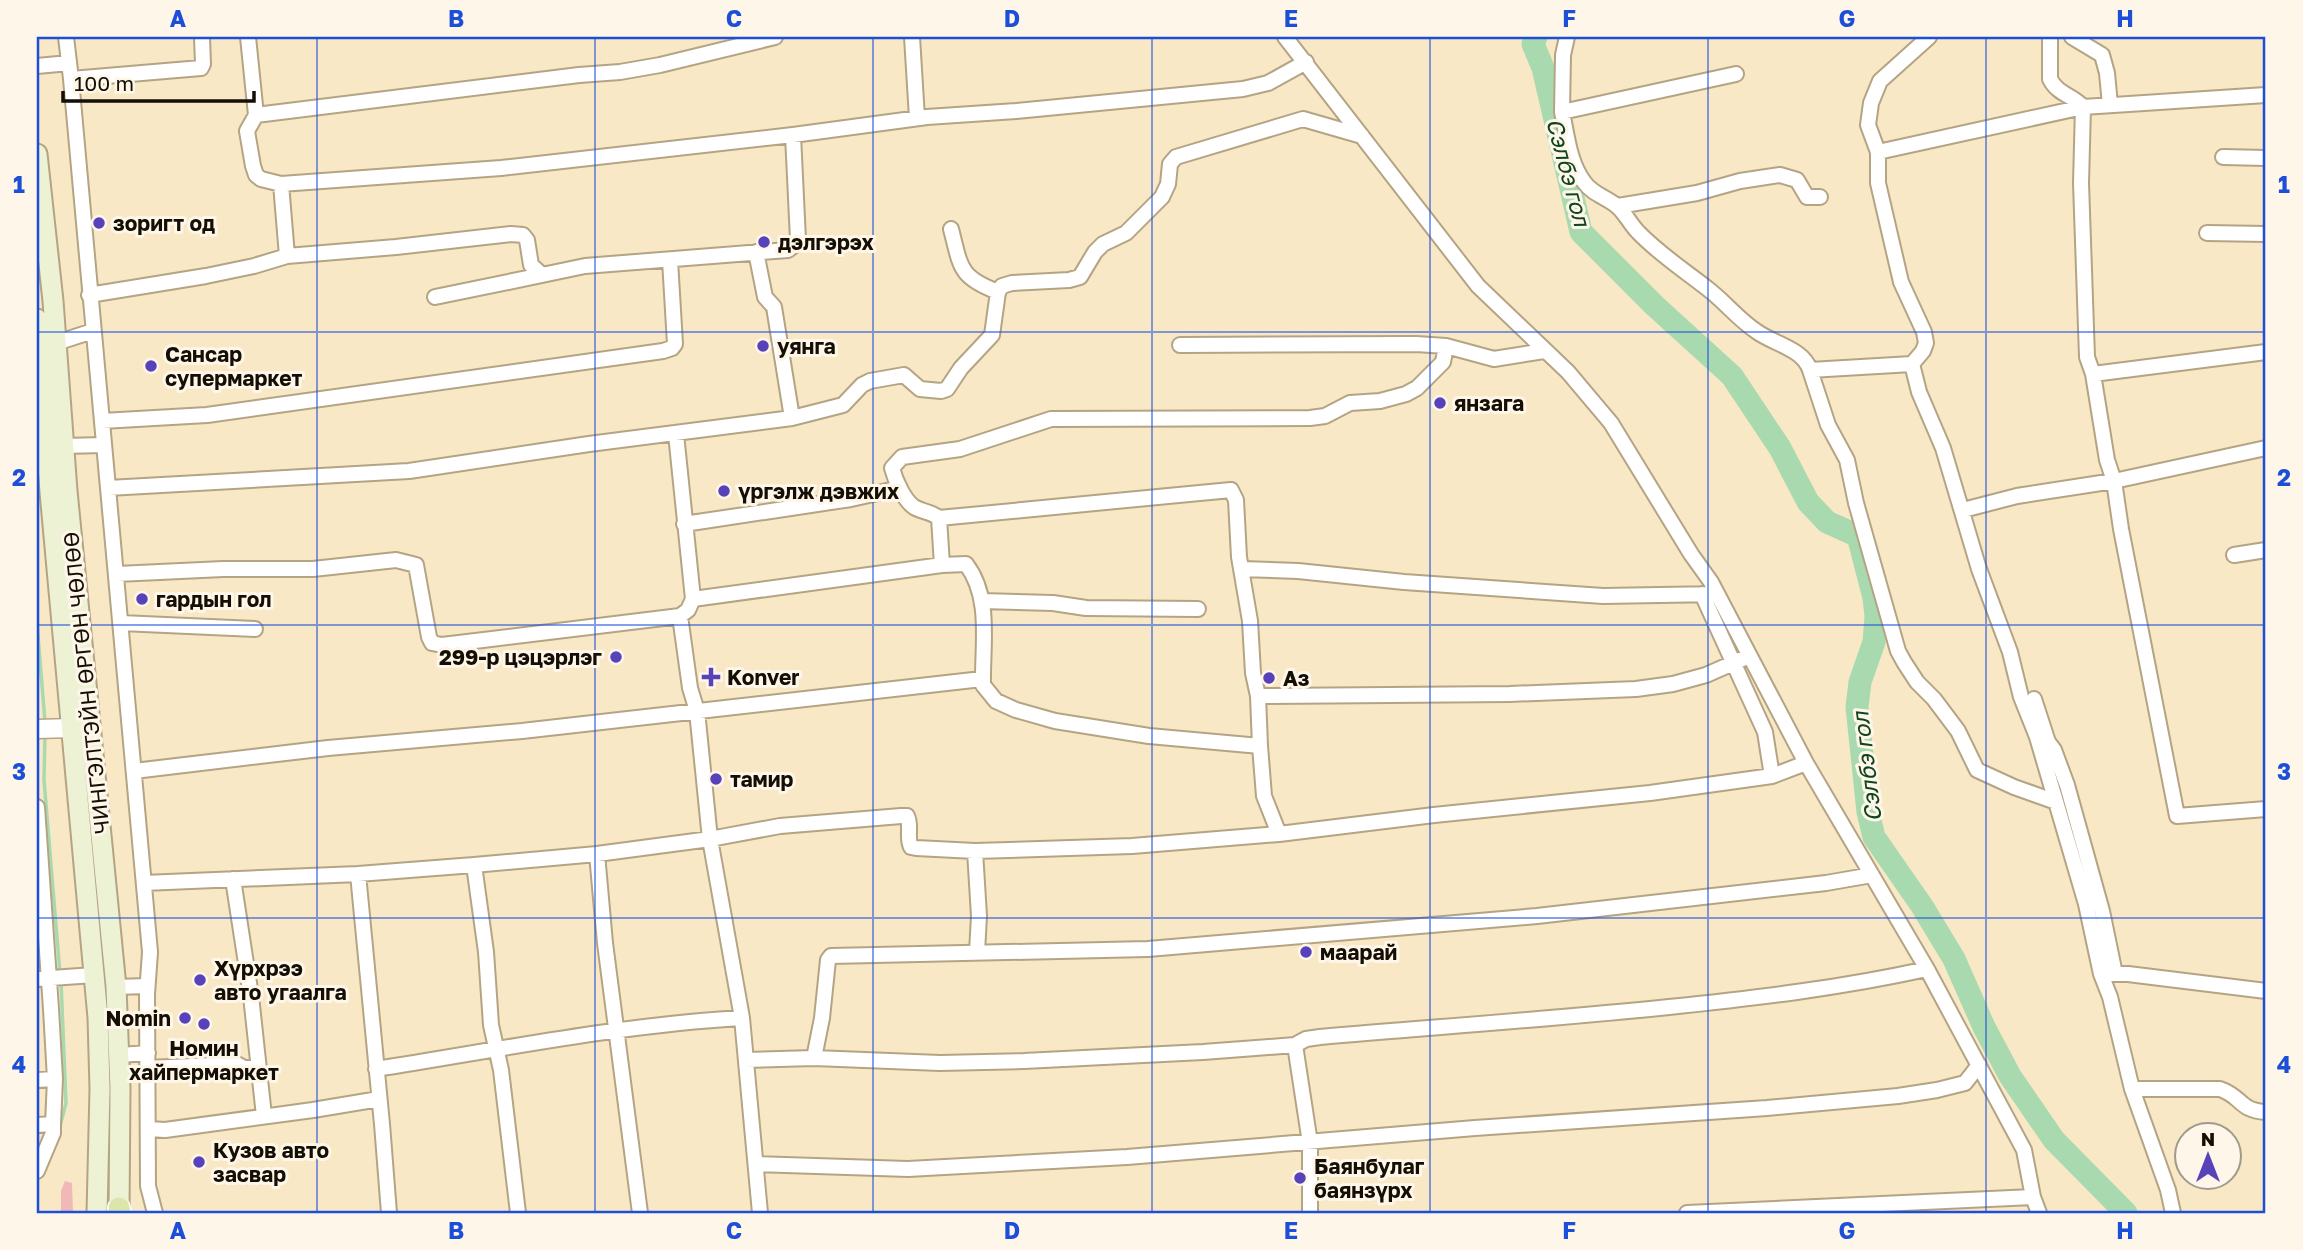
<svg xmlns="http://www.w3.org/2000/svg" width="2303" height="1250" font-family="'Golos Text',sans-serif">
<style>
.grass{fill:#f0b8b6}
.lines{fill:none;stroke-linecap:round;stroke-linejoin:round}
.stream{stroke:#a9daaf;stroke-width:3.5}
.river{stroke:#a9daaf;stroke-width:23}
.minor-casing{stroke:#b4a484;stroke-width:18}
.tertiary-casing{stroke:#b4a484;stroke-width:21}
.secondary-casing{stroke:#b4a484;stroke-width:23}
.primary-casing{stroke:#fff;stroke-width:24}
.minor{stroke:#fff;stroke-width:14}
.tertiary{stroke:#fff;stroke-width:18}
.secondary{stroke:#edf2d4;stroke-width:19}
.primary{stroke:#dce5aa;stroke-width:21}
.grid{fill:none;stroke:#1d4ed8;stroke-width:2;stroke-opacity:0.55}
.poi-dot{fill:#5842ba;stroke:#fdf6e9;stroke-width:2.5}
.labels{text-anchor:middle;dominant-baseline:central;stroke-width:6;stroke-linejoin:round;paint-order:stroke}
.poi-label{font-size:21px;font-weight:bold;fill:#140e04;stroke:#fdf6e9;text-anchor:start}
.street-label{font-size:21px;fill:#140e04;stroke:#fdf6e9}
.water-label{font-size:23px;font-style:italic;fill:#0f441d;stroke:#fdf6e9}
.neatline{fill:none;stroke:#1d4ed8;stroke-width:2.5}
.grid-label{font-size:23px;text-anchor:middle;font-weight:bold;fill:#1d4ed8}
</style>
<rect width="100%" height="100%" fill="#f9e8c6"/>
<path class="grass" d="M65,1181L72,1183L73,1213H61V1191Z"/>
<g class="lines">
<path class="stream" d="M1542,37L1543,68
M37,623L45,722
M45,734L44,780L60,974
M59,1130L66,1103L61,981"/>
<path class="river" d="M1536,37L1533,44L1543,68L1581,232L1655,306L1732,376L1780,448L1808,502L1827,522L1858,536L1874,598L1876,616L1874,642L1860,682L1857,707L1868,812L1874,837L1922,906L1954,959L1984,1027L2010,1076L2054,1140L2126,1213"/>
<defs>
<path id="minor" d="M66,37L71,79
M248,37L256,115L247,131L253,166L256,175L261,179L281,184L501,168L793,135L927,117L1016,111L1243,89L1268,83L1306,62
M912,37L917,118
M1285,37L1478,286L1568,372L1611,423L1691,554L1711,582L1806,763
M1567,37L1563,55L1562,112L1736,74
M1929,37L1880,81L1871,103L1868,125L1878,152V183L1901,282L1924,332L1926,343L1923,351L1912,364L1919,392L1943,448L1979,569L2010,652L2021,697L2037,737L2086,904L2101,974L2110,997L2132,1089L2168,1190L2173,1213
M2050,37V79C2058,95 2073,95 2083,107L2081,183L2087,357L2093,374L2107,460L2114,481L2121,529L2177,816L2266,809
M2072,37L2102,55L2107,73L2110,105
M37,66L69,63
M1562,112C1567,135 1569,162 1584,182C1593,195 1607,197 1618,207C1626,214 1630,224 1638,232C1659,254 1684,270 1708,289C1725,302 1738,319 1756,331C1773,344 1803,348 1810,370
M256,115L579,75L620,72L660,65L775,37
M1878,152L2083,107L2266,95
M2223,157L2266,158
M281,184L287,256
M1618,206L1697,193L1740,181L1780,175L1797,180L1807,197H1820
M951,229C961,268 959,277 998,292
M2207,233L2266,234
M89,295L206,276L254,266L287,256L396,247L511,234L523,235L527,240L531,265L542,275L585,266L788,250L797,243L798,240L793,135
M435,297L542,275
M56,343L93,331
M1180,345L1416,344L1446,346L1494,359L1544,351
M1912,364L1810,370L1828,425L1847,460L1856,503L1898,651L1904,662L1917,682L1934,699L1958,731L1977,770L2014,787L2056,802
M2093,374L2266,352
M792,418L843,405L862,385L870,381L904,375L920,389L941,391L947,389L961,368L992,335L998,292L1002,286L1012,283L1069,280L1080,277L1095,252L1103,244L1126,233L1162,197L1168,184L1170,164L1176,157L1303,119L1362,136
M102,421L207,415L663,351L672,348L675,344L670,260
M63,446L104,445
M108,488L409,471L589,444L792,418L774,307L765,297L756,252
M1963,510L2017,496L2114,481L2266,448
M684,524L851,499L900,488
M2234,555L2266,550
M942,565L966,564C992,598 982,646 983,685L996,701L1016,710L1055,721L1149,736L1260,746L1264,796L1279,834
M1242,569L1298,571L1404,582L1603,596L1717,594
M117,574L223,569H313L396,560L416,565L429,637L432,643L442,645L680,616L688,610L693,599L676,434
M1702,594L1765,732L1772,776
M693,599L942,565L939,518
M982,601L1053,603L1086,608L1198,609
M680,616L690,688L697,711L710,839L742,1018L760,1213
M121,623L255,629
M1258,696L1510,694L1636,689L1673,684L1706,675L1749,656
M2034,699L2048,742L2054,750L2067,785L2102,911L2115,974
M1260,746L1258,696L1253,673L1250,621L1239,557L1236,500L1231,490L939,518C930,511 922,512 914,507C904,500 895,480 892,468L902,457L960,449L1051,419L1310,418L1325,416L1350,403L1380,401L1406,394L1417,388L1443,362L1446,346
M134,771L328,748L522,731L982,679
M37,807L51,1009L55,1079L53,1124L37,1125
M975,851L979,916L977,952
M597,854L605,943L640,1213
M474,865L486,952L491,1025L501,1070L518,1213
M358,874L382,1124L389,1213
M233,879L251,996L264,1116
M144,883L358,874L474,865L597,854L710,839L780,826L901,816H907C912,826 906,837 911,847L916,848L975,851L1132,846L1279,834L1434,815L1650,793L1772,776L1806,763L1927,969L2024,1150L2033,1197L2039,1213
M2108,974H2128L2266,991
M37,979L94,975
M116,987L147,986
M1295,1045L1310,1143V1213
M119,1055L148,1053
M814,1058L822,1018L828,960L831,956L1148,949L1537,916L1826,883L1872,875
M746,1060L814,1058L940,1063L1024,1061L1203,1052L1295,1045L1306,1039L1320,1037C1436,1027 1553,1019 1669,1007C1756,998 1841,988 1927,969
M148,1068L237,1064L244,1068L258,1067
M376,1069C498,1050 619,1025 742,1018
M37,1080L55,1079
M2132,1089H2220C2243,1097 2238,1110 2266,1112
M148,1129L165,1130L313,1110L379,1099
M756,1164L908,1169L1127,1157L1475,1128L1767,1108L1898,1096L1937,1090L1965,1083L1979,1065
M37,1171L53,1133V1124
M155,1213L148,1186L147,994L150,952L71,79L201,68L203,64L202,37
M1687,1213L2033,1197"/>
<path id="tertiary" d="M37,729L73,728"/>
<path id="secondary" d="M37,154L53,301L67,491L116,987L120,1088L119,1213
M37,319L50,492L98,1018L100,1089L97,1213"/>
<path id="primary" d="M119,1208L120,1213"/>
</defs>
<use href="#minor" class="minor-casing"/>
<use href="#tertiary" class="tertiary-casing"/>
<use href="#secondary" class="secondary-casing"/>
<use href="#primary" class="primary-casing"/>
<use href="#minor" class="minor"/>
<use href="#tertiary" class="tertiary"/>
<use href="#secondary" class="secondary"/>
<use href="#primary" class="primary"/>
</g>
<path class="grid" d="M317,37V1213M595,37V1213M873,37V1213M1152,37V1213M1430,37V1213M1708,37V1213M1986,37V1213M37,332H2266M37,625H2266M37,918H2266"/>
<g class="poi-dot">
<circle cx="99" cy="223" r="7"/>
<circle cx="764" cy="242" r="7"/>
<circle cx="763" cy="346" r="7"/>
<circle cx="151" cy="366" r="7"/>
<circle cx="1440" cy="403" r="7"/>
<circle cx="724" cy="491" r="7"/>
<circle cx="142" cy="599" r="7"/>
<circle cx="616" cy="657" r="7"/>
<path d="M707.5 666.5h7v7h7v7h-7v7h-7v-7h-7v-7h7z"/>
<circle cx="1269" cy="678" r="7"/>
<circle cx="716" cy="779" r="7"/>
<circle cx="1306" cy="952" r="7"/>
<circle cx="200" cy="980" r="7"/>
<circle cx="185" cy="1018" r="7"/>
<circle cx="204" cy="1024" r="7"/>
<circle cx="199" cy="1162" r="7"/>
<circle cx="1300" cy="1178" r="7"/>
</g>
<g class="labels">
<g class="poi-label">
<text x="113" y="223">зоригт од</text>
<text x="778" y="242">дэлгэрэх</text>
<text x="777" y="346">уянга</text>
<text x="165" y="354">Сансар<tspan x="165" dy="24">супермаркет</tspan></text>
<text x="1454" y="403">янзага</text>
<text x="738" y="491">үргэлж дэвжих</text>
<text x="156" y="599">гардын гол</text>
<text x="602" y="657" text-anchor="end">299-р цэцэрлэг</text>
<text x="727" y="677">Konver</text>
<text x="1283" y="678">Аз</text>
<text x="730" y="779">тамир</text>
<text x="1320" y="952">маарай</text>
<text x="214" y="968">Хүрхрээ<tspan x="214" dy="24">авто угаалга</tspan></text>
<text x="171" y="1018" text-anchor="end">Nomin</text>
<text x="204" y="1048" text-anchor="middle">Номин<tspan x="204" dy="24">хайпермаркет</tspan></text>
<text x="213" y="1150">Кузов авто<tspan x="213" dy="24">засвар</tspan></text>
<text x="1314" y="1166">Баянбулаг<tspan x="1314" dy="24">баянзүрх</tspan></text>
</g>
<g class="street-label">
<text transform="translate(86 683) rotate(-96)">ЧИНГЭЛТЭЙН ӨРГӨН ЧӨЛӨӨ</text>
</g>
<g class="water-label">
<text transform="translate(1569 172) rotate(75)">Сэлбэ гол</text>
<text transform="translate(1866 767) rotate(-97)">Сэлбэ гол</text>
</g>
</g>
<rect width="2303" height="1250" fill="none" stroke="#fdf6e9" stroke-width="77"/>
<g transform="translate(2208 1156)"><circle r="33" fill="#fdf6e9" stroke="#a0998d" stroke-width="2"/>
<path d="M0-5L12 26L0 18L-12 26Z" fill="#5842ba"/>
<text y="-10" font-size="19" font-weight="bold" text-anchor="middle" fill="#140e04">N</text>
</g>
<path d="M63 91v10h191v-10" fill="none" stroke="#140e04" stroke-width="3.5"/>
<text x="74" y="91" font-size="21" fill="#140e04" stroke="#fdf6e9" stroke-width="5" paint-order="stroke">100 m</text>
<rect x="38" y="38" width="2226" height="1174" class="neatline"/>
<g class="grid-label">
<text x="178" y="27">A</text>
<text x="456" y="27">B</text>
<text x="734" y="27">C</text>
<text x="1012" y="27">D</text>
<text x="1291" y="27">E</text>
<text x="1569" y="27">F</text>
<text x="1847" y="27">G</text>
<text x="2125" y="27">H</text>
<text x="19" y="193">1</text>
<text x="2284" y="193">1</text>
<text x="19" y="486">2</text>
<text x="2284" y="486">2</text>
<text x="19" y="780">3</text>
<text x="2284" y="780">3</text>
<text x="19" y="1073">4</text>
<text x="2284" y="1073">4</text>
<text x="178" y="1239">A</text>
<text x="456" y="1239">B</text>
<text x="734" y="1239">C</text>
<text x="1012" y="1239">D</text>
<text x="1291" y="1239">E</text>
<text x="1569" y="1239">F</text>
<text x="1847" y="1239">G</text>
<text x="2125" y="1239">H</text>
</g>
</svg>
